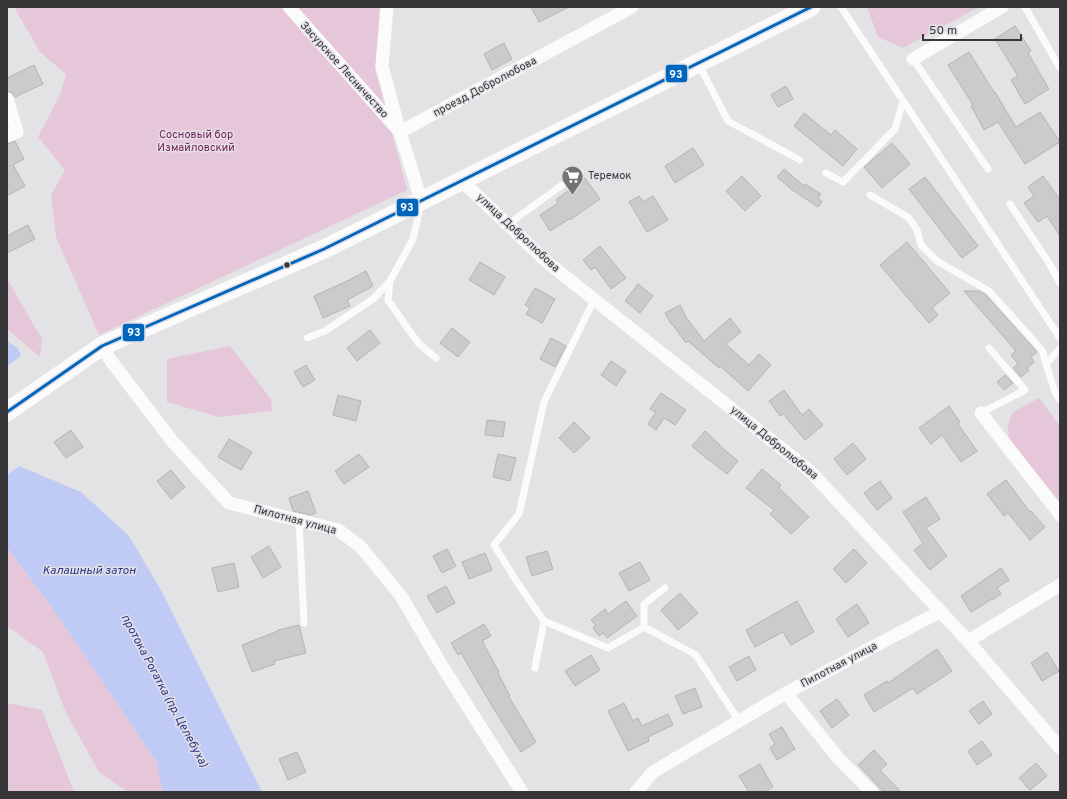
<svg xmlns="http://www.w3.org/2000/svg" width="1067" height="799" font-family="Overpass,sans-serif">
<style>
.green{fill:#e6c7d9}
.water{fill:#bfcbf5}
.building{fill:#cbcacc;stroke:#b4b3b5}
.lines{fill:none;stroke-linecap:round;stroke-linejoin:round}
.lane{stroke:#fbfbfb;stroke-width:7}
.street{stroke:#fbfbfb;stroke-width:13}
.secondary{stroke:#fbfbfb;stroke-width:19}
.bus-1-casing{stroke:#e3e1e6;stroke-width:6}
.bus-1{stroke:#0065bd;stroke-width:3}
.bus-dot{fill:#363537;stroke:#e3e1e6;stroke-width:1.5}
.labels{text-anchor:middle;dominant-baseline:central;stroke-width:3;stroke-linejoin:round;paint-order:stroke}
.street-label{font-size:11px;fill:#363537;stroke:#e3e1e6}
.park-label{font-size:11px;fill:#751d58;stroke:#e3e1e6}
.poi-label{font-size:11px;fill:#363537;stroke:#e3e1e6;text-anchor:start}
.water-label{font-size:12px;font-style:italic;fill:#2a378a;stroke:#e3e1e6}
.line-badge{stroke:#e3e1e6;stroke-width:1.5}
.badge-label{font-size:11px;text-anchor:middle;font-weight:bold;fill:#fff}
</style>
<rect width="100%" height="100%" fill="#e3e2e5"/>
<path class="green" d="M14,7H380L375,69L407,190L99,335L56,237L51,195L65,170L38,137L60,95L66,74L40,52Z
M867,7H979L903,48L878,37Z
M7,279L42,339L40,357L7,329Z
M230,346L271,399L272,411L219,417L167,402V359Z
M1039,398L1060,426V502L1009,439L1008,425L1012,413Z
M7,547L55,612L156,761L163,792H128L99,772L66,713L43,652L7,626Z
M7,703L42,710L74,792H7Z"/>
<path class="water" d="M7,341L18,348L21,356L7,366Z
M19,466L81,492L129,536L161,590L262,792H163L156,761L55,612L7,547V475Z"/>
<path class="building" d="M531,7H569L539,22Z
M1015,26L1031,51L1028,53L1049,89L1025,104L1011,80L1018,76L995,39Z
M504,43L512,59L492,70L484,54Z
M969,52L994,92H995L1016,127L1040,112L1060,142L1025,164L998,122L984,130L971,106L973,105L948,65Z
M34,65L43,84L15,97L12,93L7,91V78Z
M786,86L793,99L778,107L771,95Z
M804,113L831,135L835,130L857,149L843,166L794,126Z
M15,141L24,159L13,165L25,186L7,196V144Z
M892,143L910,164L882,188L864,167Z
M693,148L704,165L675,183L665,166Z
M784,169L804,186L805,184L821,194L818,198L822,202L818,207L791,189L777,177Z
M742,176L761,196L745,211L726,191Z
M1043,176L1060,200V236L1047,216L1038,222L1024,203L1034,196L1028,187Z
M925,177L978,246L962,258L909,189Z
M585,178L600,199L570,220L569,219L550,231L540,215L558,203L556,200Z
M639,196L643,202L653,196L668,220L647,232L629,202Z
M28,225L35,239L7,253V236Z
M907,242L950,293L932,308L938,315L929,323L880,265Z
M600,246L626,278L611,289L595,267L591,270L583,260Z
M480,262L505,277L494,295L469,280Z
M366,271L373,286L347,300L350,306L323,318L314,296L345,282Z
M638,284L653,296L640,313L625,301Z
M535,288L555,299L542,323L526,314L530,308L525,305Z
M964,291H979L986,295L1037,352L1031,357L1034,362L1027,368L1029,370L1021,377L1013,368L1018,364L1011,355L1016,351Z
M680,305L686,317L704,341L730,318L741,332L726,344L749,365L759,354L771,365L748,391L720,366L719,368L688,341L686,343L672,324H671L665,313Z
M452,328L470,342L458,357L440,343Z
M370,330L380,343L357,361L347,348Z
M551,338L566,346L555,367L540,359Z
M611,361L626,371L616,386L601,375Z
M306,365L315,380L303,387L294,372Z
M1005,375L1013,383L1004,390L997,382Z
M784,390L802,415L809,409L823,425L805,440L783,414L780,416L769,401Z
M661,393L686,410L675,425L664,418L656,430L648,424L656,412L650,409Z
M338,395L361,401L356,421L333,415Z
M949,406L960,422L958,424L977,451L961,462L942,435L931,444L919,428Z
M487,420L505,422L503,437L485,435Z
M574,422L590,438L574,453L559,438Z
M71,430L83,447L66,458L54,442Z
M705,431L720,445V446L738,461L727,474L708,459V460L692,446Z
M229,439L252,452L241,470L218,457Z
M853,443L866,459L847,475L834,459Z
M359,454L369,467L344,484L335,471Z
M498,454L516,458L510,481L493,477Z
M762,469L781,485L779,488L809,517L791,534L770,514L774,510L746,488Z
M171,470L185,487L171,499L157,481Z
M1006,480L1030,512L1031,511L1045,527L1030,540L1008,513L1004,516L987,494Z
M880,481L892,498L877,510L864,493Z
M308,491L316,513L311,515L293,511L289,498Z
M926,497L940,519L926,528L947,556L930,570L914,550L923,543L903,512Z
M269,546L281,567L263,578L251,557Z
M447,549L456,566L442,573L433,556Z
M854,549L867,563L846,583L833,569Z
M547,551L553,569L532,576L526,557Z
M485,553L492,570L469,579L462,562Z
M640,562L650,580L629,591L619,573Z
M234,563L239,587L218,592L212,568Z
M1001,568L1009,580L997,588L1001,594L992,600V599L971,612L961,596Z
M446,586L455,603L437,613L427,596Z
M680,593L698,613L678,630L661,610Z
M626,601L637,616L607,638L603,633L599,636L593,628L596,626L591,620L605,609L608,614Z
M797,601L814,632L791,645L783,632L755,647L746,630Z
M857,604L869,623L848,637L836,619Z
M484,624L491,636L482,641L499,672L498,673L510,696L509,697L536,742L521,752L492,706L461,653L458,655L451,643Z
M299,625L306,653L274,661L275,664L252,672L242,645L278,631V630Z
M937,649L952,671L917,694L913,688L874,712L864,695L887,681L888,683Z
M1047,652L1059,671L1042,681L1031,663Z
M591,655L600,670L575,686L565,671Z
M749,656L756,670L737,681L729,667Z
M695,688L702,707L683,714L675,696Z
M837,699L849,715L832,728L820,711Z
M983,701L992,714L979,724L969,711Z
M624,703L633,721L638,718L642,726L668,714L673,725L648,737L649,741L628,751L608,711Z
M782,727L795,749L777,760L770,748L775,744L769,734Z
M982,741L992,755L977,765L968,751Z
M874,750L887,764L880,770L901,792H884L858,765Z
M297,752L306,772L288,780L279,759Z
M1036,763L1047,776L1030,790L1019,778Z
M760,764L773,787L764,792H749L739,776Z"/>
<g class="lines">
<path class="lane" d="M841,7L1060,338
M1025,7L1060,68
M913,59L988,169
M698,63L728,121L800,160
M826,173L843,182L895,129L903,101
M870,195L908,217L917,230L921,245L937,261L989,291L1042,350L1046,364
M421,203L413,239L390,281L388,300L418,343L436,358
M1010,204L1049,263L1060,283
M507,225L580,172
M594,300L544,402L519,514L494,545L517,582L544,621L608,648L644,627L696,655L739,721
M307,338L325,331L373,299L390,281
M1060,348L1046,364L1055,392L1060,400
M981,413L1025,390L989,348
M299,521L304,623
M644,627V604L665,588
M535,668L544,621"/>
<path class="street" d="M289,7L400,132
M387,7L382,66L399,129
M913,59L1002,7
M7,99L17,132L7,136
M461,180L547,262L810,471L968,641L1060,748
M421,200L400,132L632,7
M102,346L111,361L173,442L229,503L338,530L360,546L401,596L442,666L522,792
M981,413L1059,513L1060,515
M968,641L1060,585
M786,693L839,759L872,792
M636,792L653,772L786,693L941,611"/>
<path class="secondary" d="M7,412L102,346L324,249L811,7"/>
<defs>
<path id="bus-1" d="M7,412L102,346L324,249L811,7"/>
</defs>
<use href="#bus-1" class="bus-1-casing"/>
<use href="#bus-1" class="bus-1"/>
</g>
<defs>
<symbol id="supermarket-pin" viewBox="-11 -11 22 30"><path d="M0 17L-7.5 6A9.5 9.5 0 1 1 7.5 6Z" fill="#737274" stroke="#e3e1e6"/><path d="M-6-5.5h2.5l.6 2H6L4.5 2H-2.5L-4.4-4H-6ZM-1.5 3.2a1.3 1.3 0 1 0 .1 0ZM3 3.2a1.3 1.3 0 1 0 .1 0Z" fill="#fff"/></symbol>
</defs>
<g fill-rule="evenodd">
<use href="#supermarket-pin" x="560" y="164" width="25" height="34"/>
</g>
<circle class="bus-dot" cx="287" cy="265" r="3.5"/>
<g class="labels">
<g class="street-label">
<text transform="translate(344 70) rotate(48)">Засурское Лесничество</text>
<text transform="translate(485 87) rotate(-28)">проезд Добролюбова</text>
<text transform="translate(518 233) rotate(43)">улица Добролюбова</text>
<text transform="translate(774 443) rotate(39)">улица Добролюбова</text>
<text transform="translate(295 520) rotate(15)">Пилотная улица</text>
<text transform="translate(839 665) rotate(-28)">Пилотная улица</text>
</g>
<g class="park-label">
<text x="196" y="135">Сосновый бор<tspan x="196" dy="13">Измайловский</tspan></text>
</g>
<g class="poi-label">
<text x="588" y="176">Теремок</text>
</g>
<g class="water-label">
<text x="89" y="571">Калашный затон</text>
<text transform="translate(164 691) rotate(62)">протока Рогатка (пр. Целебуха)</text>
</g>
</g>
<g class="line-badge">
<rect x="665" y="64" width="23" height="19" rx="4" fill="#0065bd"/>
<rect x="396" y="198" width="23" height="19" rx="4" fill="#0065bd"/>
<rect x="122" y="323" width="23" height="19" rx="4" fill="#0065bd"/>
</g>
<g class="badge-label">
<text x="676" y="78">93</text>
<text x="407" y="211">93</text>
<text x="134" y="336">93</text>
</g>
<rect width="1067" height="799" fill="none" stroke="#363537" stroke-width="16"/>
<path d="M923 34v6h98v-6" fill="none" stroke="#363537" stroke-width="2"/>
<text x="929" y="34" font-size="12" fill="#363537" stroke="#e3e1e6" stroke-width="3" paint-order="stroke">50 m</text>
</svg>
